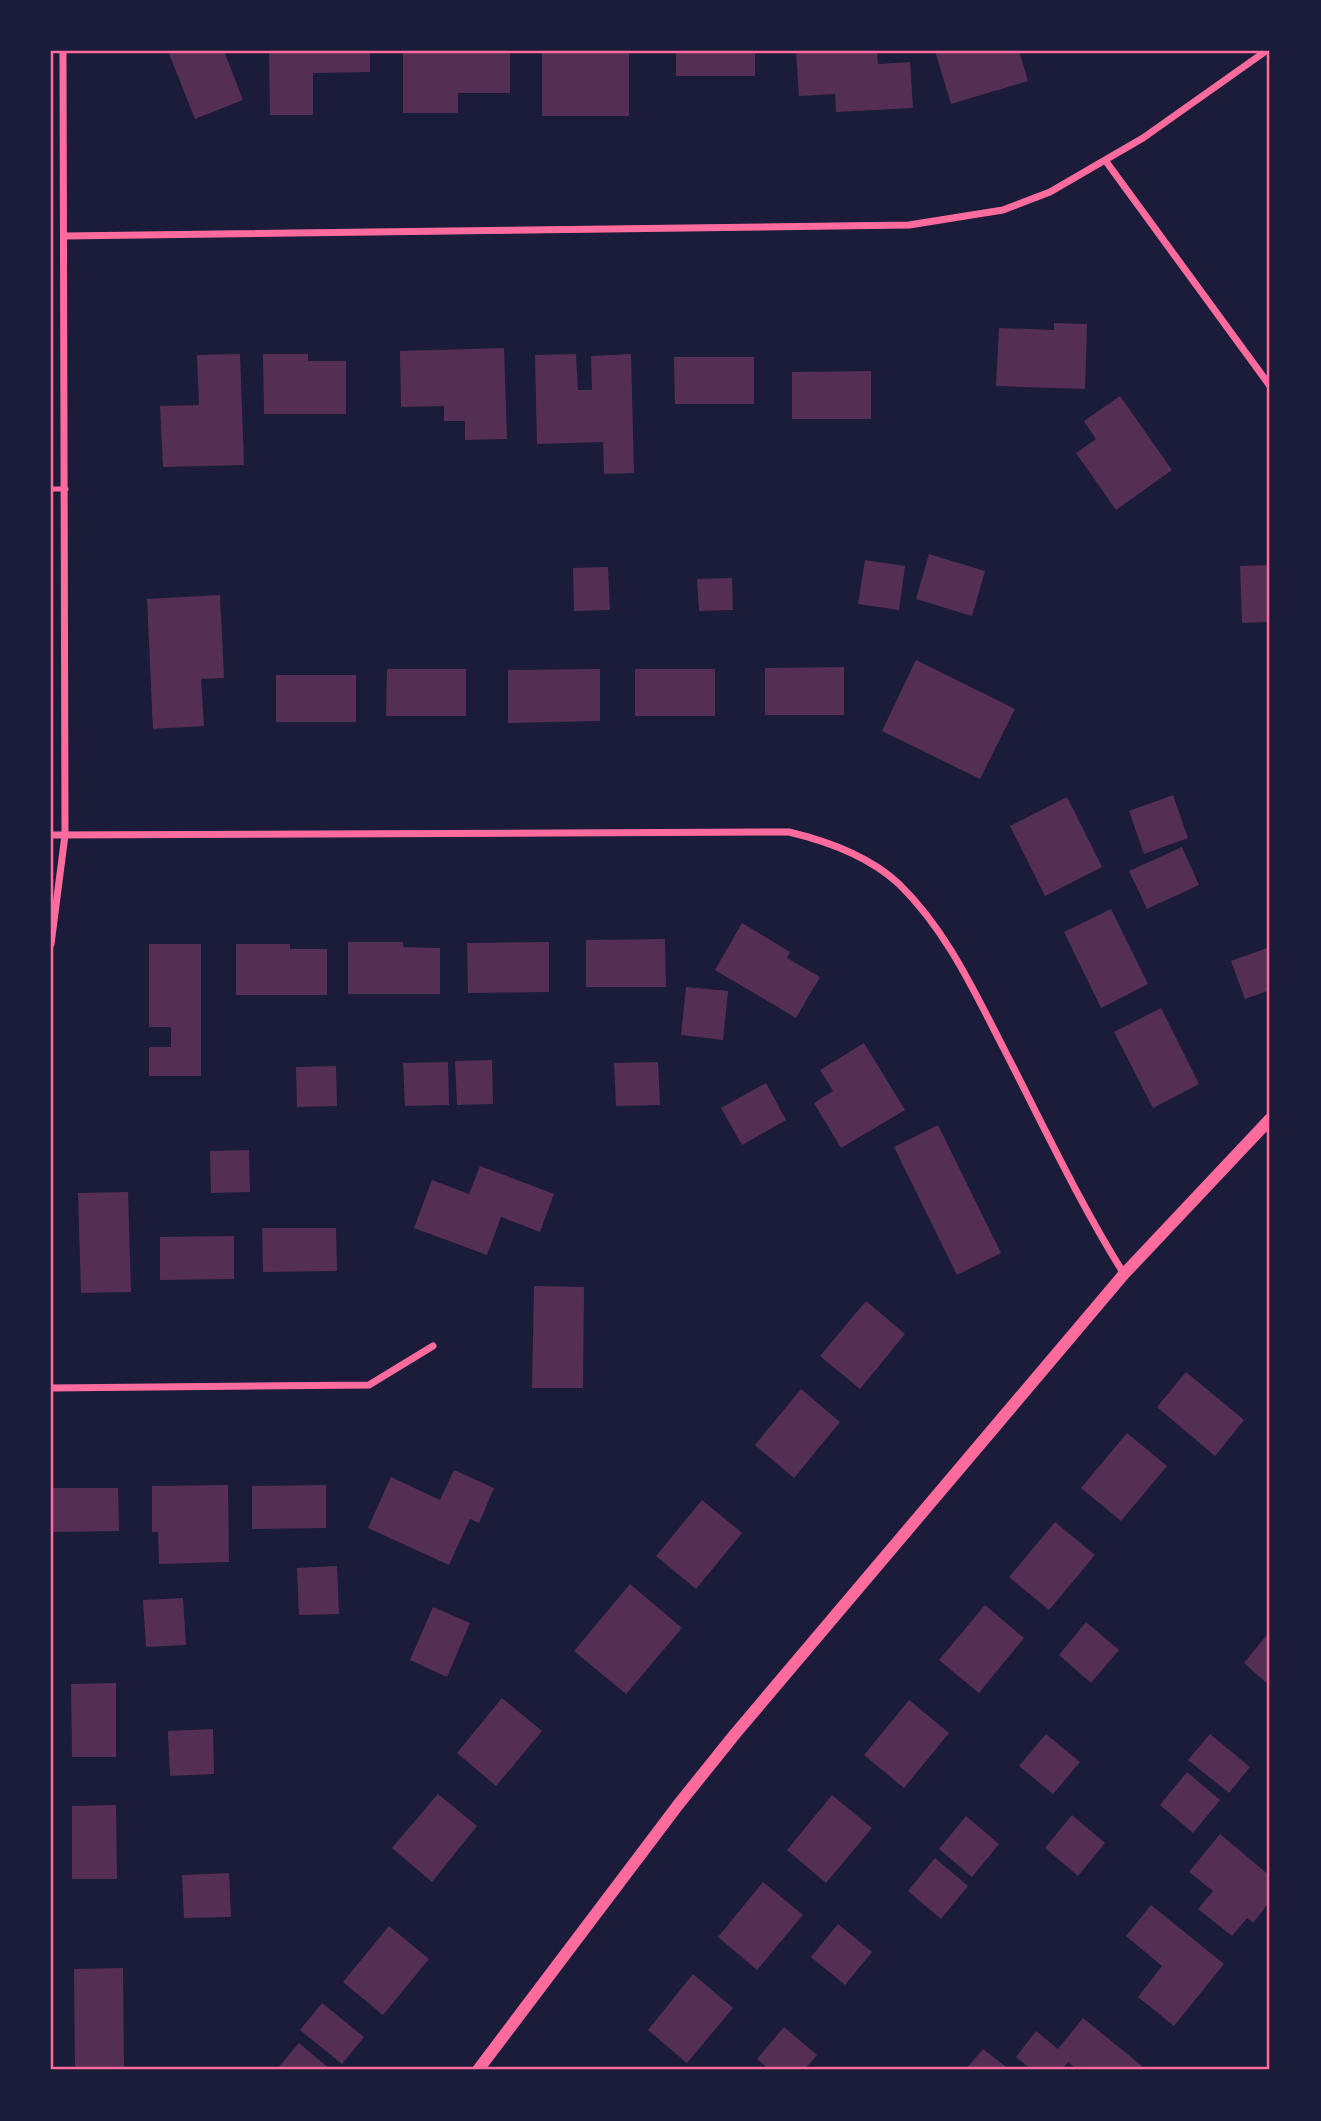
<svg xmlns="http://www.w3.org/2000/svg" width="1321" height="2121" font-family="'Zilla Slab',serif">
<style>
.building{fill:#542f53}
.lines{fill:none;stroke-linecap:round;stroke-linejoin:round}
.service{stroke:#ff6b9d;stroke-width:5}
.minor{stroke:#ff6b9d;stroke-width:7}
.tertiary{stroke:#ff6b9d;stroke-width:12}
.neatline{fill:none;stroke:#ff6b9d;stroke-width:2.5}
</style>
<rect width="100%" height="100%" fill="#1b1b3a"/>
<path class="building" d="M168,51H224L243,100L195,119Z
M269,51H370V72L313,73V115H270Z
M403,51H510V93H458V113H403Z
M542,51H629V116H542Z
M676,51H755V76H676Z
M796,51H877L878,64L910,62L913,108L836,112L835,94L799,96Z
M935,51H1019L1028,81L951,104Z
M1054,323L1087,324L1085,389L996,386L999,328L1054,330Z
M504,348L507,439L465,440V421H444V406L401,407L400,351Z
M240,354L244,465L163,467L160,406L199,405L197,355Z
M263,354H308V361H346V414H264Z
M576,354L578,390H592L591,356L631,354L634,473L604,474L603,442L537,444L535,355Z
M674,357H754V404H675Z
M871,371V419H792V372Z
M1120,396L1172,470L1116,510L1076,453L1096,439L1084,421Z
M929,554L985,571L972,616L916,599Z
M865,560L905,566L899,610L858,604Z
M1270,565V622L1242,623L1240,566Z
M608,567L610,610L574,611L573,568Z
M732,578L733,610L699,611L697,579Z
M220,595L224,678L201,679L204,726L153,729L147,599Z
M916,660L1015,709L980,779L882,731Z
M844,667V715H765V668Z
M387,669H466V716H386Z
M600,669V721L508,723V670Z
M635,669H715V716H635Z
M276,675H356V722H276Z
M1173,795L1188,838L1144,854L1129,811Z
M1067,797L1102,867L1045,896L1010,826Z
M1182,847L1199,885L1147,909L1129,871Z
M1111,909L1148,984L1101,1008L1064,932Z
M742,923L790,952L787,958L820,977L796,1018L715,970Z
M665,939L666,987H586V940Z
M348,942H403V947L440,948V994H348Z
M549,942V992L468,993L467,943Z
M149,944H201V1076H149V1047H171V1027H149Z
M236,944H290V949H327V995H236Z
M1270,947V990L1245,999L1231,961Z
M686,987L728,991L723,1040L681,1035Z
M1161,1008L1199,1084L1153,1108L1114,1032Z
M864,1043L905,1110L841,1148L814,1103L833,1091L820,1070Z
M492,1060L493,1104L457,1105L455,1061Z
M448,1062L449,1105L405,1106L403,1063Z
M658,1062L660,1105L616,1106L614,1063Z
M336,1066L337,1106L297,1107L296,1067Z
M766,1083L786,1120L742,1145L721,1108Z
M938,1125L1001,1253L957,1275L894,1147Z
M249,1150L250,1192L211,1193L210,1151Z
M480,1166L554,1194L540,1232L501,1217L487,1255L414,1228L432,1180L469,1194Z
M128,1192L131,1292L81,1293L78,1193Z
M262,1228H336L337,1271L263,1272Z
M234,1236V1279L160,1280V1237Z
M534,1286L584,1287L583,1388H532Z
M866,1301L905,1334L860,1389L820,1356Z
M1186,1372L1244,1420L1215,1456L1157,1407Z
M801,1389L840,1422L794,1478L755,1445Z
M1127,1433L1167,1466L1121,1521L1081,1488Z
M454,1470L494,1488L479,1523L470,1519L449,1565L368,1528L391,1477L440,1500Z
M228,1485L229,1562L159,1564L158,1532H152V1486Z
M326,1485V1528L252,1529V1486Z
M51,1488H118L119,1531L51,1532Z
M702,1500L742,1533L696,1589L656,1556Z
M1055,1522L1095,1555L1049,1610L1009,1577Z
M337,1566L339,1614L299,1615L297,1568Z
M630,1584L682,1628L626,1694L574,1651Z
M183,1598L186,1645L146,1647L143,1600Z
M985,1605L1024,1638L979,1693L939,1660Z
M433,1607L470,1623L447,1677L410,1660Z
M1086,1622L1119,1650L1091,1683L1059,1655Z
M1270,1631V1686L1244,1663Z
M116,1683V1757H72L71,1684Z
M502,1698L542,1731L496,1786L457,1753Z
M909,1700L949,1733L904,1788L864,1755Z
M213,1729L214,1774L170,1776L168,1731Z
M1046,1734L1080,1762L1053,1794L1019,1766Z
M1210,1734L1250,1767L1229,1793L1188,1760Z
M1187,1772L1220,1800L1193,1833L1160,1805Z
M438,1794L477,1826L432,1882L392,1848Z
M832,1795L872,1828L826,1883L787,1850Z
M116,1805L117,1879H72V1806Z
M1072,1815L1105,1843L1078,1876L1045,1848Z
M966,1816L999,1844L972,1877L939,1849Z
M1220,1834L1270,1876V1901L1253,1923L1247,1918L1232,1936L1198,1909L1213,1891L1189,1872Z
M935,1858L968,1886L941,1919L908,1891Z
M229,1873L231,1917L184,1918L182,1875Z
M763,1882L803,1915L757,1970L718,1937Z
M1151,1905L1224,1964L1174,2026L1138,1997L1162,1966L1126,1936Z
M838,1924L872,1952L845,1985L811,1957Z
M389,1926L429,1959L383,2015L343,1982Z
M123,1968L124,2069L75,2070L74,1969Z
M693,1974L733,2008L687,2063L648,2030Z
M322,2003L364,2037L342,2064L300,2030Z
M1083,2018L1142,2066L1139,2070H1078L1068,2062L1062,2070H1032L1016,2057L1036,2031L1058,2049Z
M784,2027L817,2055L804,2070H770L757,2059Z
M299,2043L331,2070H276Z
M983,2049L1010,2070H965Z"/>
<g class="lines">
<path class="service" d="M51,489H66"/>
<path class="minor" d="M1105,160L1270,386
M65,236L909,225L1003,210L1050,192L1143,138L1266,51
M51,835L789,832C827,841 870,857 899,884C947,931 974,991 1004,1049C1043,1125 1079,1202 1124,1274
M51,944L65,835L63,51
M51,1388L369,1385L433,1346"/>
<path class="tertiary" d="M478,2070L678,1805L735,1734L1124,1274L1270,1119"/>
</g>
<rect width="1321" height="2121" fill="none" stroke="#1b1b3a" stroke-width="105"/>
<rect x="52" y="52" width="1216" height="2016" class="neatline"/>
</svg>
